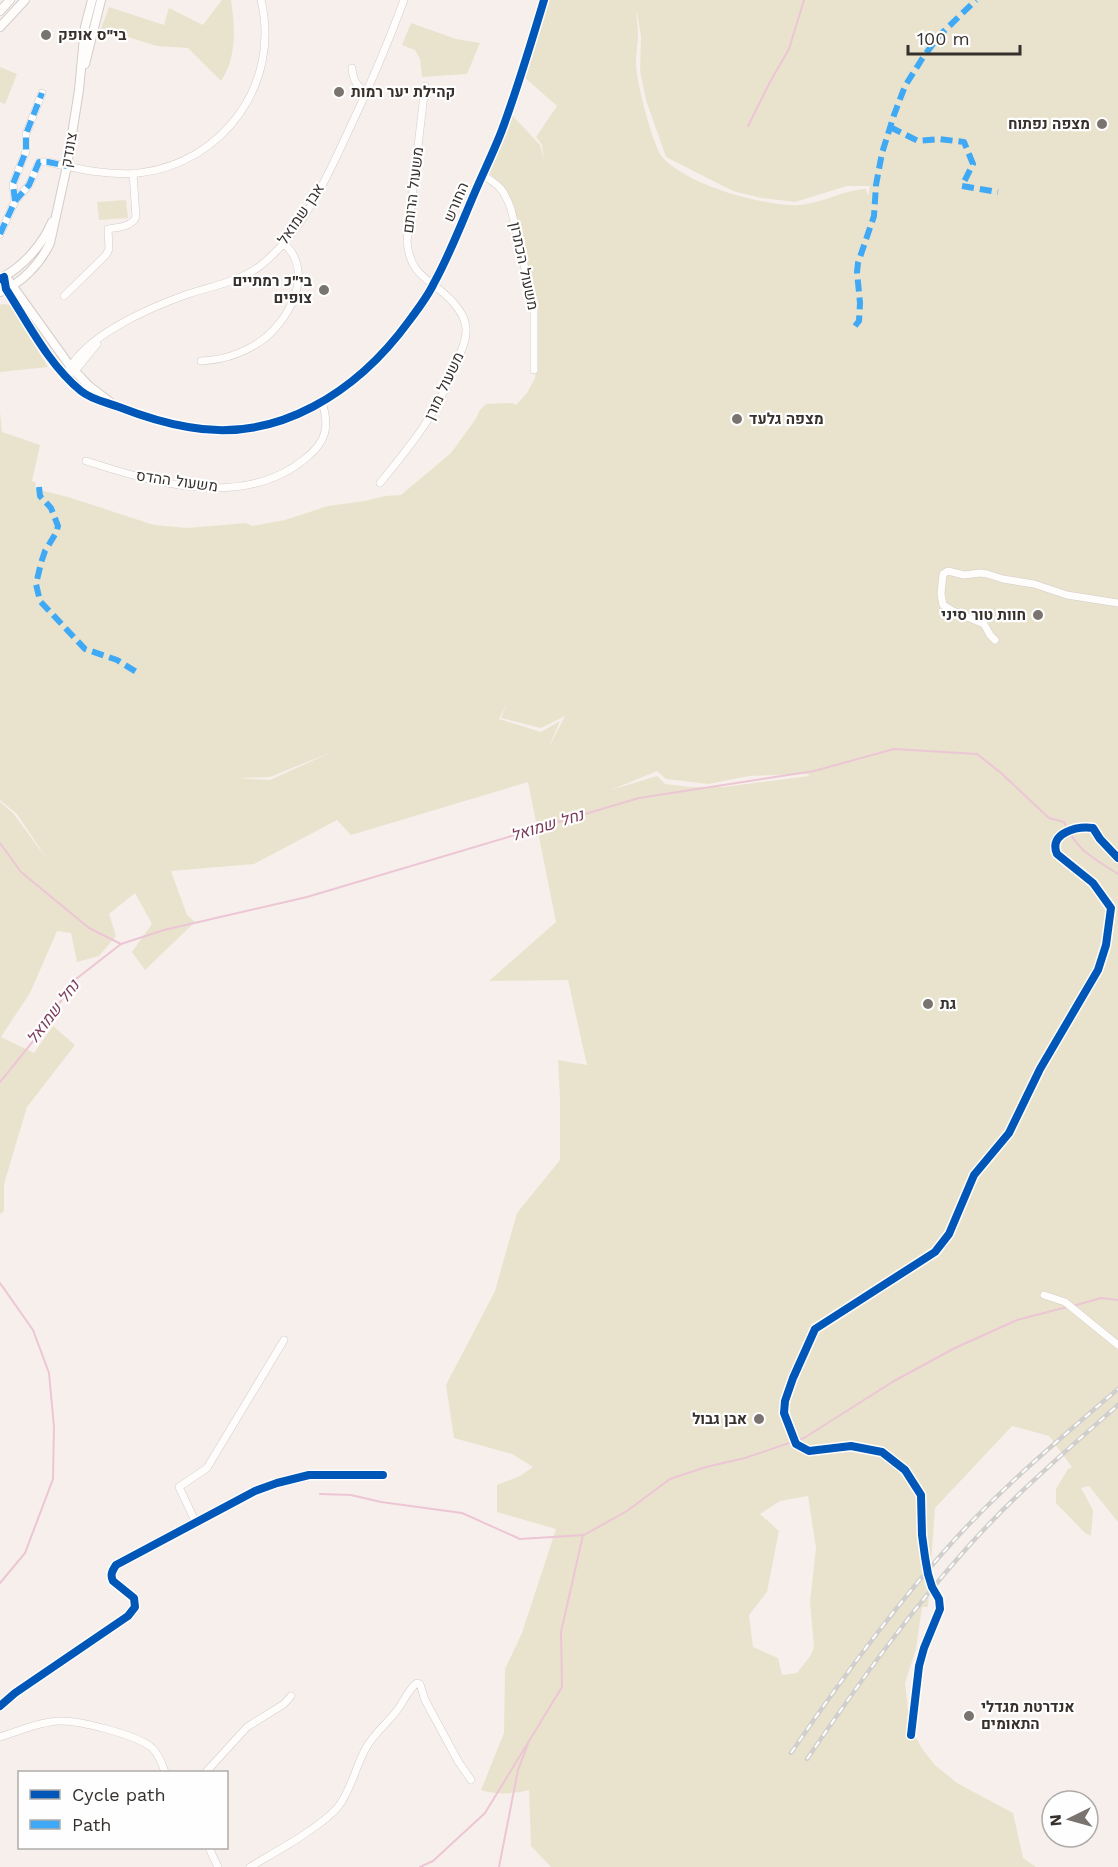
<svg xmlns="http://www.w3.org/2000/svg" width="1118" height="1867" font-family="'Work Sans',Heebo,sans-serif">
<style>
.green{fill:#e9e3cd;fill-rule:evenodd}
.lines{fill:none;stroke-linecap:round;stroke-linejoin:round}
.stream{stroke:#ecc6d5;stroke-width:2}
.minor-casing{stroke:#d3ccc9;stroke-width:8}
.tertiary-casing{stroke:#d3ccc9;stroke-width:10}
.minor{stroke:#fefdfc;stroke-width:7}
.tertiary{stroke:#fefdfc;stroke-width:8}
.rail-casing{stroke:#d1cfcd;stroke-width:4.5}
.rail{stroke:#fefefe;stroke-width:2;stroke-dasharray:7;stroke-linecap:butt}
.quiet{stroke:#3fa9f5;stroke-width:6;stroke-dasharray:12 6;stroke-linecap:butt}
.cycleway-casing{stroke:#fefefe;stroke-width:11}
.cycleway{stroke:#0057b8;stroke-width:8}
.poi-dot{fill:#7a7470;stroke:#fefefe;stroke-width:2}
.labels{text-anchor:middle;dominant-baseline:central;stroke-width:4.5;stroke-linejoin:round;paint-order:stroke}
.poi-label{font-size:15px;font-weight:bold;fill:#37312e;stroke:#fefefe;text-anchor:start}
.street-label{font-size:15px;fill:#37312e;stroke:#fefefe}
.water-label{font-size:16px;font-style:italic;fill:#7a3b59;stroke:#fefefe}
</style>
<rect width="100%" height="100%" fill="#f7efeb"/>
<path class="green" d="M222,0H231C235,26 237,58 221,81L188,48L157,46L101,29L109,7L164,25L169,8L203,25Z
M549,0H1118V1522L1089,1486L1081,1488L1093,1510L1091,1536L1085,1533L1056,1503V1489L1068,1469L1072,1467L1049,1436L1012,1426L935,1508L928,1607H922L916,1649L905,1683L910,1727L923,1750L935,1765L957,1783L1013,1813L1023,1858L1036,1867H551L531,1846L529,1790C513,1794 497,1795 481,1790L504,1733L505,1669L522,1633L556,1529L497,1512V1485L520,1476L533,1467L512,1454L454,1438L446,1385L495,1291L517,1213L560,1160V1098L558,1060L587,1065L568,980L489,981L556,922L528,782L351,835L337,820L254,864L171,871L187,915L195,922L145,970L132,952L152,924L135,893L109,914L116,936L99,956L77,962L71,933L57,931L30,993L1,1037L34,1053L53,1026L75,1045L27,1107L4,1184V1211L0,1214V802L13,813L49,862L17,814L0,800V412L2,432L40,445L32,481L36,483L35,487L36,489L68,497L154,525L187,528L246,523L252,526L285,520L328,506L365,501L385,496L401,495L451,453L475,420L480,410L486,404L512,403L516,405L527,393L535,378L537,366L536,303L513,204L505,188L489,173L512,115L540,145L544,160L542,145L536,137L557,106L524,77ZM637,12L641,37L640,71L646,100L666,157L733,191L761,198L795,202L847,186H870L868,196L866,189C840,190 817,207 790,205C754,203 689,185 663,158C653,147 635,78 636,61C636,52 638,43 638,34C638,27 636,18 637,12ZM507,704L501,718L541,728L565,716L548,749L560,721L541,732L499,719ZM334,751L270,780L238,778L270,777ZM657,771L666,779L708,784L749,776L808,774L809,776L723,787H690L665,784L657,776L611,790ZM808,1496L816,1548L810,1602L814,1647L811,1655L797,1673L782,1675L778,1658L753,1647L749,1615L767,1592L779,1531L760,1514L780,1501Z
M411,23L456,39L480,43L467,74L422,77L420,59L415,50L402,45Z
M0,67L17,74L5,104L0,102Z
M126,200L128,218L99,220L97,202Z
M2,304L10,305L48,367L0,372V305Z"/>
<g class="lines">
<path class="stream" d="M748,126L770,82L789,49L804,0
M0,843L21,872L89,928L121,944
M0,1082L34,1040L76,979L121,944L164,930L307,897L639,798L814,771L894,749L977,754L1001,773L1049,818L1064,822C1077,851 1092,857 1118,874
M0,1283L33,1330L49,1373L54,1427L53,1479L25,1553L0,1583
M1073,1306L1101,1298L1118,1300
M320,1494L351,1495L381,1502L462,1513L520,1539L584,1535L627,1511L670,1479L706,1467L745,1458L804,1438L894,1381L955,1348L1017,1320L1067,1307
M420,1867L433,1861L485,1813L562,1687L561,1632L583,1535
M499,1867L518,1770L528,1744"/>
<defs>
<path id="minor" d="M352,68C353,80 356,86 367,92
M482,175C500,185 504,190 511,209L534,307V370
M15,201L13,184L26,151V134L42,93
M0,234L15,201L29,185L39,162H48C78,169 108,176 139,173C224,163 281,83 261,0
M64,296L106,255L109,249L108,229C119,227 131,227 136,217L133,173
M201,361C221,360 241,354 258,343C288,324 317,271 283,243
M70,373L75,371L97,344
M66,375C83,336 149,308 188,294C212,286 239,282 260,266C301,234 326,180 347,134C368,90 387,46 404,0
M86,461C155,483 244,510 306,458C326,442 330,427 322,402
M380,483C413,443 437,413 456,364C460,353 467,341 466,329C466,318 459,309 452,301C430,278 410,277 407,241L425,86
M995,640L990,635L984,624L953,611L943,605L941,594L943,574L948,571L964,575L980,573L987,574L1003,579L1034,584L1067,595L1118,603
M1044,1295L1065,1302L1118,1345
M196,1523L179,1487L207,1468L284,1340
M0,1706L15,1693L128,1616L135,1607L134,1598L113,1581C110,1575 112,1571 116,1565L255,1491L277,1483L309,1475H383
M911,1735L919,1666L924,1648L940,1609L939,1599L932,1587L928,1574L925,1557L922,1535L921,1495L905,1470L882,1452L851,1446L809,1451L796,1444L784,1413L785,1401L793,1378L815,1329L935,1252L949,1234L974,1175L1009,1133L1040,1069L1098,970L1106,945L1111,908L1093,883L1057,854C1048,833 1077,826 1093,828L1100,839L1118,858
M0,1737C19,1731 39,1722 59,1721C78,1720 138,1735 152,1748C159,1754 162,1764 165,1772
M206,1772L247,1727L284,1704L291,1696
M209,1848L218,1867
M250,1867C275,1852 320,1828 338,1807C352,1789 355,1767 366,1748C374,1733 389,1722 398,1709C404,1701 409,1688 417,1683L420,1684L425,1700L458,1761L471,1780"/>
<path id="tertiary" d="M0,11L10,0
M0,27L25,0
M85,64L101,0
M4,277L6,289C28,323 49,365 81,391C92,400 106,402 119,407C142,416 164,423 188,427C278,444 358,391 409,321C418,309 428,296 434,283C450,254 462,222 475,192C484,171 494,151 502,130C518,87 531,43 544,0
M1,278C23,267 43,244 52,222
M9,281L70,366L89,386L110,402
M0,292C22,283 40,264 50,243L67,166L79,90L85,27L92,0"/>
</defs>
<use href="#minor" class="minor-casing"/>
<use href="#tertiary" class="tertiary-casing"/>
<use href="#minor" class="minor"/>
<use href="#tertiary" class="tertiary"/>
<defs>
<path id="rail" d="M791,1753C842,1678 896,1604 957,1537C1007,1483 1063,1436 1118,1389
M807,1759C857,1686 908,1614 966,1549C1013,1496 1066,1451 1118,1405"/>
</defs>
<use href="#rail" class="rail-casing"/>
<use href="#rail" class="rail"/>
<path class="quiet" d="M890,127L918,141L939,139L964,142L973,164L962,186L998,192
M15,201L13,184L26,151V134L42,93
M0,234L15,201L29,185L39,162H48L67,166
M855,326L859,321L860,303L857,272L858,263L874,216L876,185L882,153L894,115L905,86L922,59L938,37L976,0
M39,487L40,496L51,508L58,526L56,533L45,551L41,563L36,584L40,601L85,649L117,660L138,673"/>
<defs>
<path id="cycleway" d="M0,279L4,277L6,289C28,323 49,365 81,391C92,400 106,402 119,407C142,416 164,423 188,427C278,444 358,391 409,321C418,309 428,296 434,283C450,254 462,222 475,192C484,171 494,151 502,130C518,87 531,43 544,0
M0,1706L15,1693L128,1616L135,1607L134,1598L113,1581C110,1575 112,1571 116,1565L255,1491L277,1483L309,1475H383
M911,1735L919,1666L924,1648L940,1609L939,1599L932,1587L928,1574L925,1557L922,1535L921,1495L905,1470L882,1452L851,1446L809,1451L796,1444L784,1413L785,1401L793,1378L815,1329L935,1252L949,1234L974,1175L1009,1133L1040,1069L1098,970L1106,945L1111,908L1093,883L1057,854C1048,833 1077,826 1093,828L1100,839L1118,858"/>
</defs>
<use href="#cycleway" class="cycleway-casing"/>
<use href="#cycleway" class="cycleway"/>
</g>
<g class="poi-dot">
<circle cx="46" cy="35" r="6"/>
<circle cx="339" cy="92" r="6"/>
<circle cx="1102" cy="124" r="6"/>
<circle cx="324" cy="290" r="6"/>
<circle cx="737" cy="419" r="6"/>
<circle cx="1038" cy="615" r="6"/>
<circle cx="928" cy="1004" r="6"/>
<circle cx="759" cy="1419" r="6"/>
<circle cx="969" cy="1716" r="6"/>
</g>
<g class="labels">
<g class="poi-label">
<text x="58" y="35">בי"ס אופק</text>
<text x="351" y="92">קהילת יער רמות</text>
<text x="1090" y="124" text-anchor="end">מצפה נפתוח</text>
<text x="312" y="281" text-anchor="end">בי"כ רמתיים<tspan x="312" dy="17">צופים</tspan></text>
<text x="749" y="419">מצפה גלעד</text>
<text x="1026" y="615" text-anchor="end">חוות טור סיני</text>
<text x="940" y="1004">גת</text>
<text x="747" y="1419" text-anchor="end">אבן גבול</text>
<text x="981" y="1707">אנדרטת מגדלי<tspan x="981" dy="17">התאומים</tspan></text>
</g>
<g class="street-label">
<text transform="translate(69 150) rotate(-80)">צונדק</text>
<text transform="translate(413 190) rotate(-83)">משעול הרותם</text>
<text transform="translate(456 202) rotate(-67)">החורש</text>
<text transform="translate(301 214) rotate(-56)">אבן שמואל</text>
<text transform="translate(524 266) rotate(78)">משעול הכתרון</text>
<text transform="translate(444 386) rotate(-65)">משעול מורן</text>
<text transform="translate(177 481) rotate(8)">משעול ההדס</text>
</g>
<g class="water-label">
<text transform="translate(547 825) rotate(-17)">נחל שמואל</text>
<text transform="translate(53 1012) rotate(-53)">נחל שמואל</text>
</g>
</g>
<rect x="18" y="1771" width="210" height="78" fill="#fefefe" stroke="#aeacab" stroke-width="1.5"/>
<rect x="30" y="1790" width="30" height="9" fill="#0057b8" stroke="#aeacab" stroke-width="1.5"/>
<text x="72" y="1801" font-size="18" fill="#37312e">Cycle path</text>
<rect x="30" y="1820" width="30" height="9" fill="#3fa9f5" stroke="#aeacab" stroke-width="1.5"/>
<text x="72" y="1831" font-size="18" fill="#37312e">Path</text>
<g transform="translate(1070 1819) rotate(265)"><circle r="28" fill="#fefefe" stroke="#aeacab" stroke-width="1.5"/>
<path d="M0-4.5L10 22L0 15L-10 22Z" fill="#7a7470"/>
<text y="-9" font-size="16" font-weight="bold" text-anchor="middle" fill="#37312e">N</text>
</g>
<path d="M908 45v9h112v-9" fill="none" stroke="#37312e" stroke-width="3"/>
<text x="917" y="45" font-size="18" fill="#37312e" stroke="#fefefe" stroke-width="4.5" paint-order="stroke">100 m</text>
</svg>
